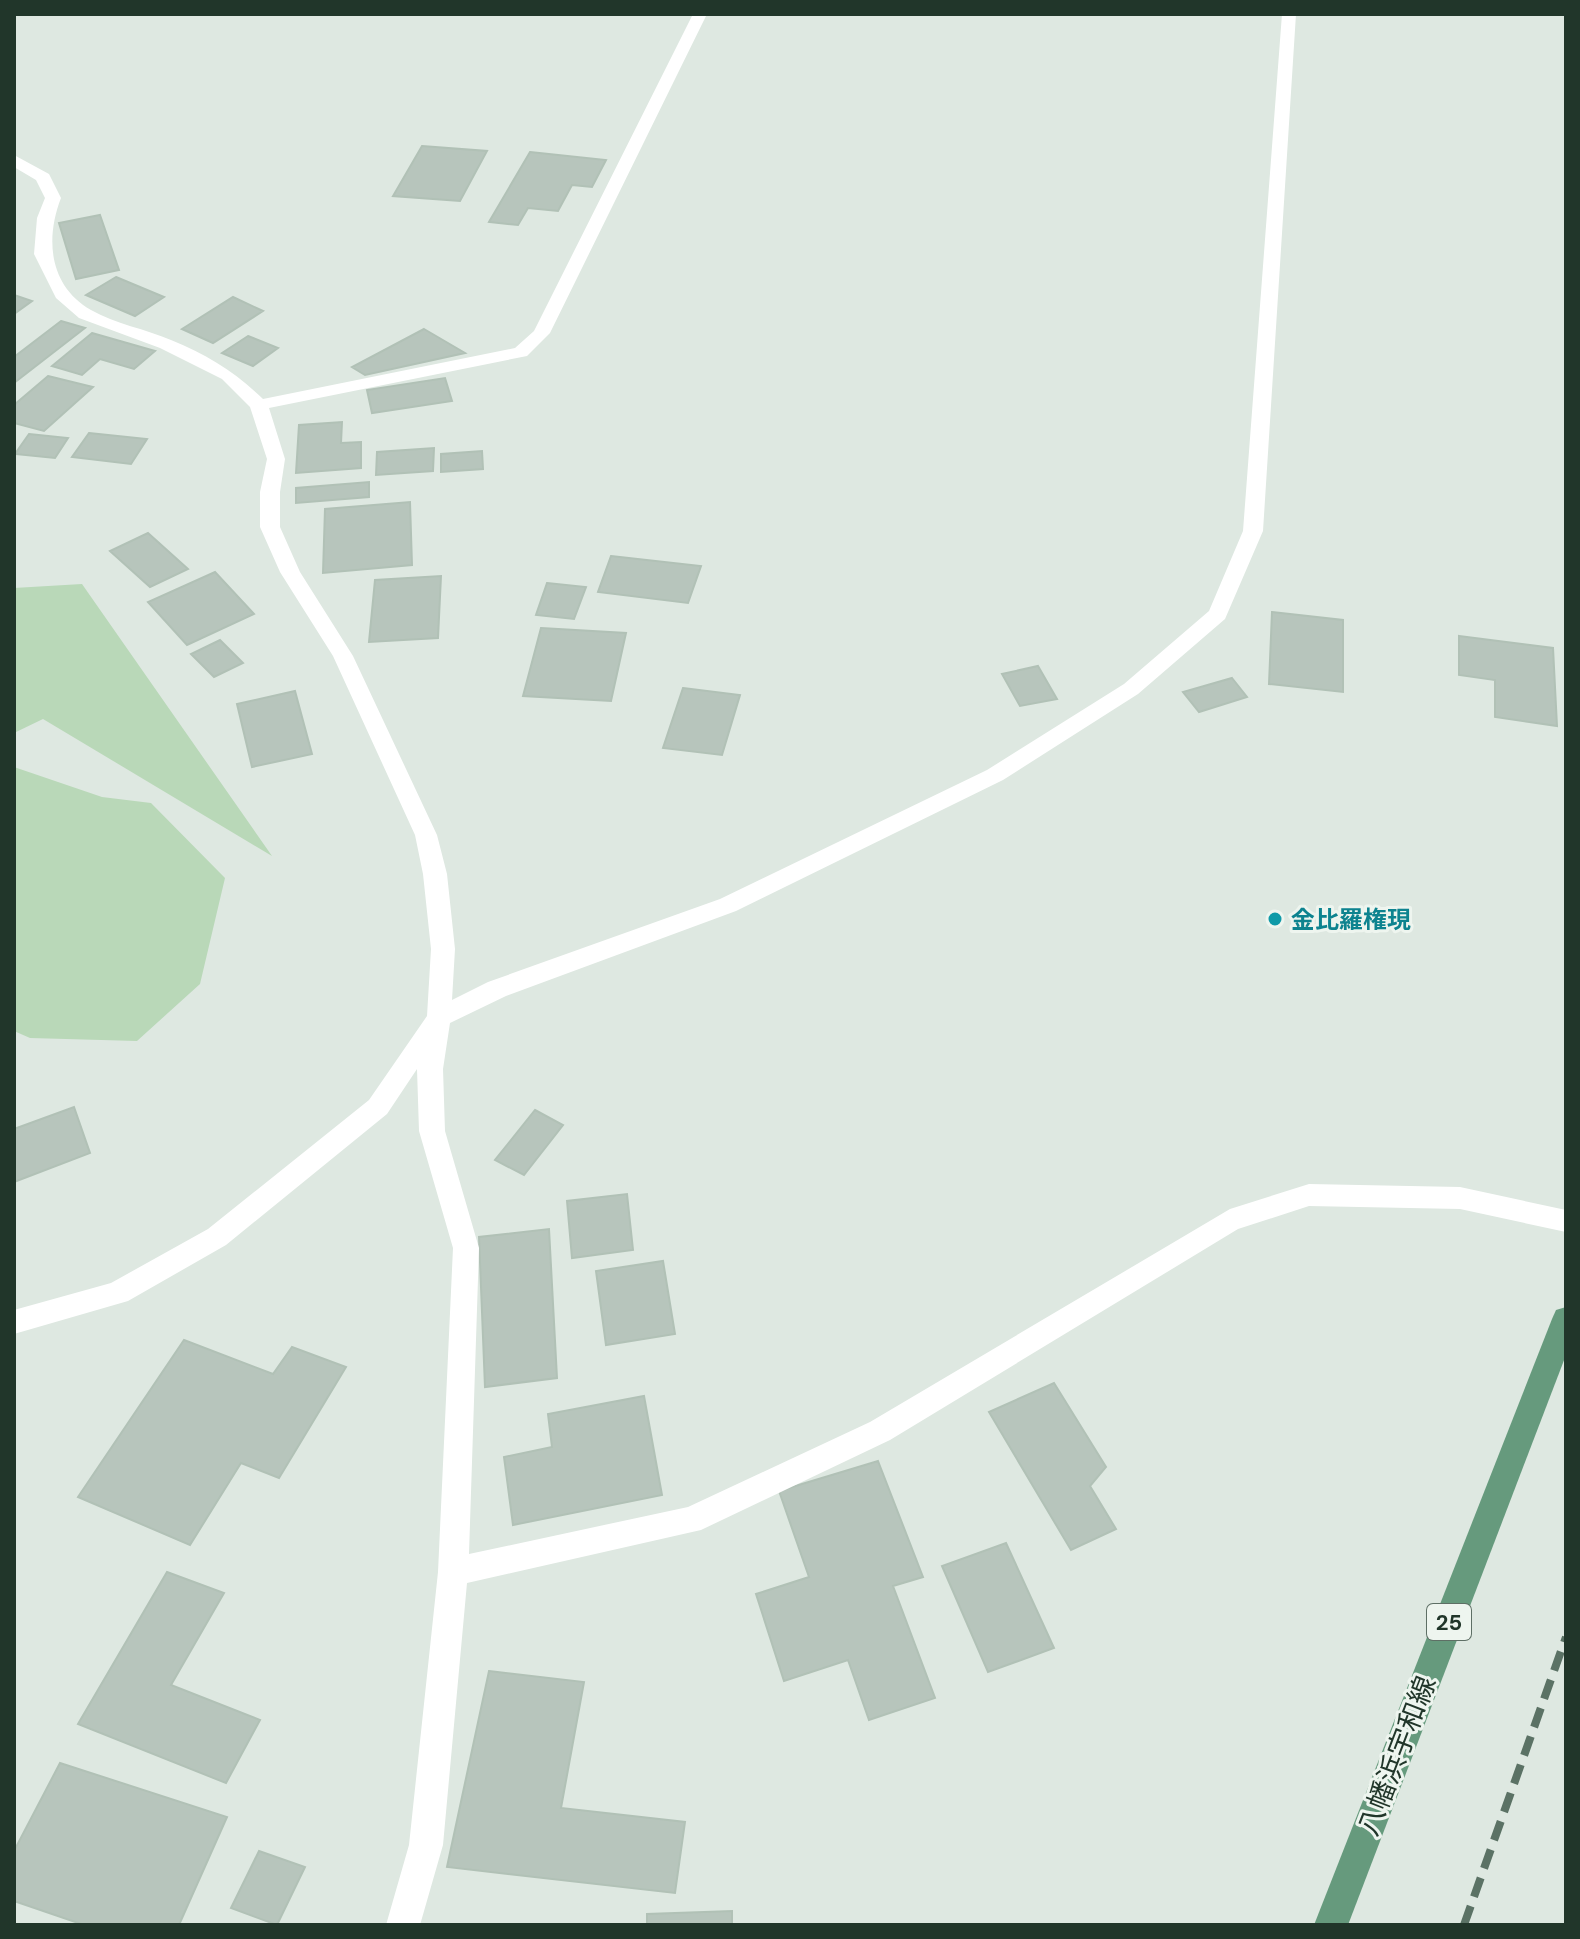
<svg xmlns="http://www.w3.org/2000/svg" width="1580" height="1939" font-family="'DM Sans','Noto Sans JP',sans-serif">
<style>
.green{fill:#b9d8b8}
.building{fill:#b7c5bc;stroke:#b1c1b6;stroke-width:2}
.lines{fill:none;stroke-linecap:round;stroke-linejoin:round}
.minor{fill:#fff;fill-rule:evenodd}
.major{fill:#669a7d;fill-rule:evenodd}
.rail{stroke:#5b7265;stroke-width:8;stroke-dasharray:20 10;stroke-linecap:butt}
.culture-dot{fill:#0f9aa8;stroke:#eef5ef;stroke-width:3}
.labels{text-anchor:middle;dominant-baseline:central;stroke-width:6;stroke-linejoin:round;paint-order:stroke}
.shield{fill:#eef5ef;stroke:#5e6f65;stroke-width:2}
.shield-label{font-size:22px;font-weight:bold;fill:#21362a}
.culture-label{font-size:24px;font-weight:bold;fill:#0d838f;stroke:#eef5ef;text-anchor:start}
.near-street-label{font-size:28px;fill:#21362a;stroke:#eef5ef}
</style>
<rect width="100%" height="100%" fill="#dee8e1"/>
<path class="green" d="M82,584L272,856L43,719L14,733V588Z
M14,767L102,797L151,803L225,878L200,984L137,1041L30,1038L14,1031Z"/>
<path class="building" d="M422,146L487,151L460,201L393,196Z
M530,152L606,160L592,187L572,185L558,211L528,208L518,225L489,222Z
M100,215L119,270L76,279L59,223Z
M116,277L164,297L135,316L86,295Z
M14,295L32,301L14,314Z
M233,297L263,311L213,343L182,329Z
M61,321L85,328L14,383V357Z
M424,329L465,353L365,375L352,367Z
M92,333L155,351L134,369L100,359L82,375L52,366Z
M248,336L278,348L253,366L222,353Z
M48,376L93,387L44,431L14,423V405Z
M445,378L452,401L372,413L367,390Z
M342,422L341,443L361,442V468L296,473L299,425Z
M89,433L147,439L131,464L72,457Z
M29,434L68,438L55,458L15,454Z
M434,448L433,471L376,475L377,452Z
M482,451L483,469L441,472V454Z
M369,482V497L296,503V488Z
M410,502L412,565L323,573L325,509Z
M148,533L188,569L150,587L110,551Z
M611,556L701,566L688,603L598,592Z
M215,572L254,614L187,645L148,602Z
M441,576L438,638L369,642L375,580Z
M547,583L586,587L574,619L536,615Z
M1272,612L1343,620V692L1269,684Z
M541,628L626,633L611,701L523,696Z
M1459,636L1553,648L1557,726L1495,717V680L1459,675Z
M220,640L243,663L214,677L191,654Z
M1038,666L1057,699L1020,706L1002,674Z
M1232,678L1247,697L1199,712L1183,692Z
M683,688L740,695L722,755L663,748Z
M295,691L312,754L252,767L237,704Z
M74,1107L90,1153L14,1182V1129Z
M535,1110L563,1125L524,1175L495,1160Z
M627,1194L633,1250L572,1258L567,1201Z
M549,1229L557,1378L485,1387L479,1237Z
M663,1261L675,1334L606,1345L596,1271Z
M184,1340L273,1374L292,1347L346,1367L279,1478L241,1463L190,1545L78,1497Z
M1054,1383L1106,1467L1090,1486L1116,1529L1071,1550L989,1412Z
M644,1396L662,1495L513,1525L504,1457L552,1447L548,1414Z
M878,1461L923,1577L893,1586L935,1698L869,1720L848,1660L784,1681L756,1594L809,1577L779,1491Z
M1006,1543L1054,1648L988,1672L942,1566Z
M167,1572L224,1593L171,1685L260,1720L226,1783L78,1724Z
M489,1671L584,1682L561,1808L685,1822L675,1893L447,1867Z
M60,1763L227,1817L179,1925H84L14,1901V1851Z
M259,1851L305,1867L277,1925L231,1908Z
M732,1911V1925H647V1914Z"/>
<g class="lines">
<path class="minor" d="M693,14H707L550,333L527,356L269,408L285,459L280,492V527L300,572L353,656L437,835L447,874L455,949L452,1000L488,982L720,899L987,770L1124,684L1209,611L1243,531L1282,14H1296L1263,531L1225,619L1138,694L1003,780L736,911L506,996L450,1023L443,1069L445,1131L479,1248L469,1554L688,1507L870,1422L1230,1209L1309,1184L1460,1187L1566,1210V1232L1460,1209L1309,1206L1238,1229L890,1440L701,1530L467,1583L443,1845L420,1925H386L409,1845L438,1572L453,1248L419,1131L417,1069L387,1114L226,1245L128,1301L14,1334V1310L111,1283L208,1229L369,1100L427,1016L431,949L423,874L415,835L333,656L280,572L260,527V492L267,459L250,407L222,379L160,348L79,318L56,298L34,254L37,218L45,198L36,180L14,167V155L49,174L61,198C45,239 49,286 91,310C115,324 146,329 171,340C208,355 235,372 263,399L515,348L534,331Z"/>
<path class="major" d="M1566,1307V1355L1348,1925H1314L1552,1319L1556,1310Z"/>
<path class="rail" d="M1464,1925L1566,1637"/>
</g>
<circle class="culture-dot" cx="1275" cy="919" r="8"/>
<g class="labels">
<rect class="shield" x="1427" y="1604" width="44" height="36" rx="6"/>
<g class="shield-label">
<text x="1449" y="1622">25</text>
</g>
<g class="culture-label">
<text x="1291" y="919">金比羅権現</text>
</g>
<g class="near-street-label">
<text transform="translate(1397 1756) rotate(-69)">八幡浜宇和線</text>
</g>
</g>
<rect width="1580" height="1939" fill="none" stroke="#21362a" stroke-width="32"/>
</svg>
